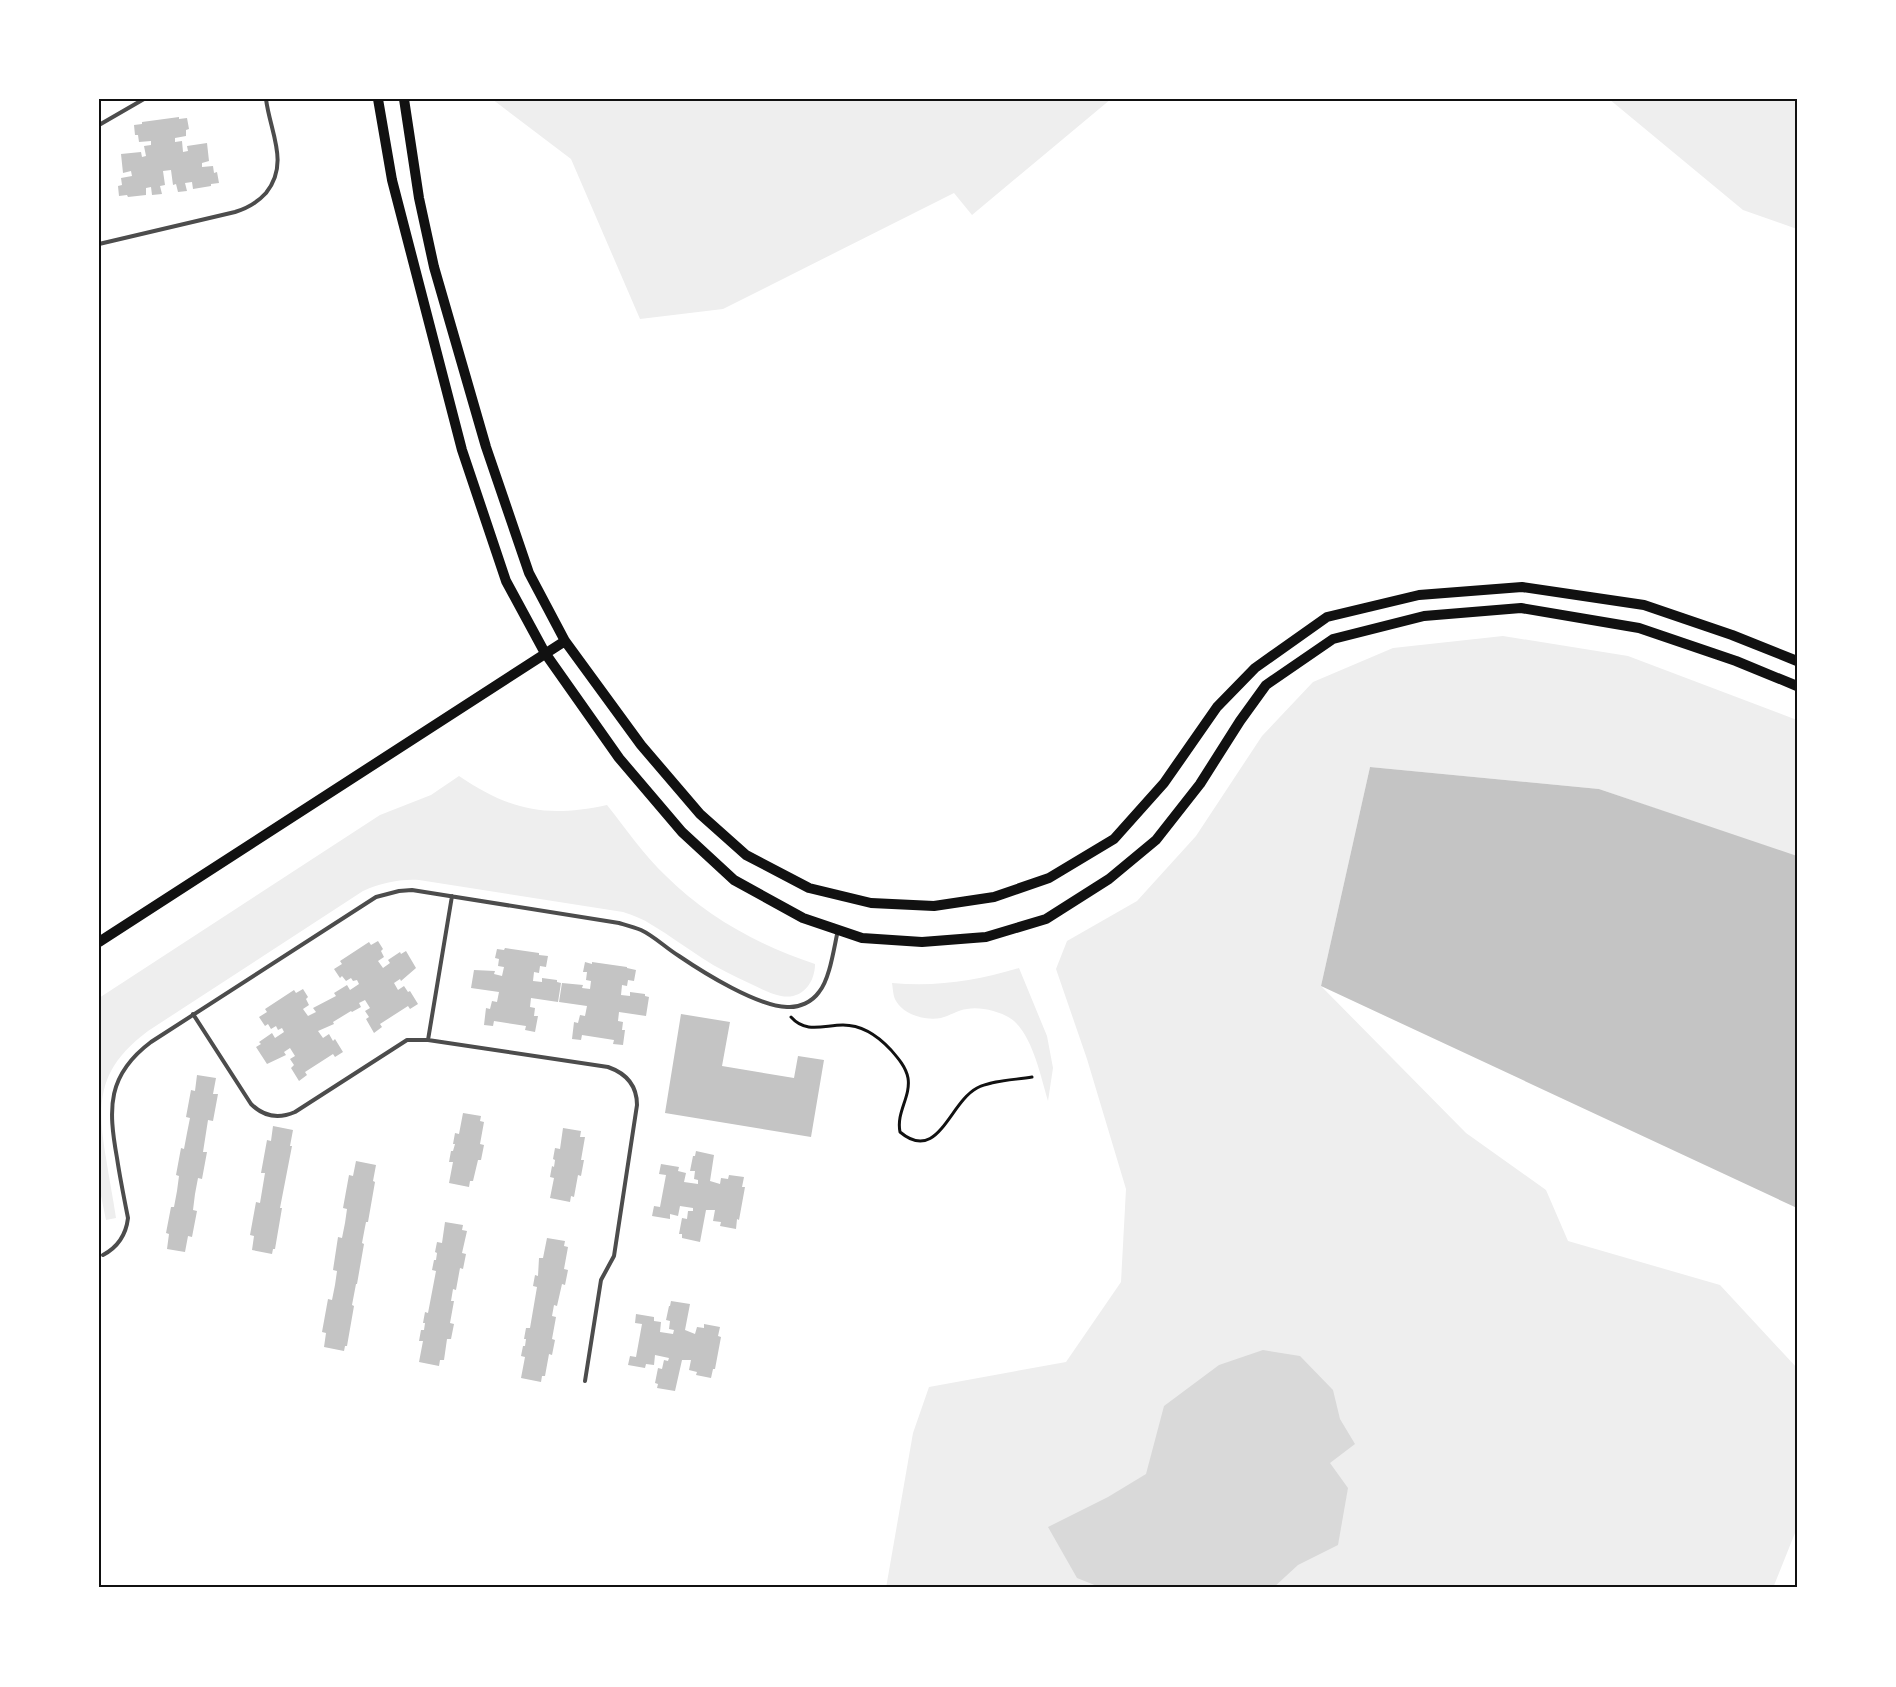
<svg xmlns="http://www.w3.org/2000/svg" width="1896" height="1687" font-family="Commissioner,sans-serif">
<style>
.green{fill:#eee}
.water{fill:#d9d9d9}
.building{fill:#c4c4c4}
.lines{fill:none;stroke-linecap:round;stroke-linejoin:round}
.path{stroke:#111;stroke-width:3}
.service{stroke:#4c4c4c;stroke-width:4}
.secondary{stroke:#111;stroke-width:10}
.neatline{fill:none;stroke:#111;stroke-width:2}
</style>
<rect width="100%" height="100%" fill="#fff"/>
<path class="green" d="M492,99H1111L972,215L954,193L723,309L640,319L571,159Z
M1609,99H1797V229L1743,210Z
M1503,636L1628,656L1797,720V857L1599,789L1370,767L1321,986L1466,1133L1546,1190L1568,1241L1720,1285L1797,1368V1528L1773,1588H886L913,1433L929,1387L1066,1362L1121,1282L1126,1189L1087,1059L1056,969L1067,941L1137,901L1196,836L1262,736L1313,682L1393,648Z
M459,776C511,811 546,818 607,805C626,829 644,855 666,876C707,917 760,946 815,964C815,983 802,1000 781,996C770,994 760,988 751,984C734,976 717,968 702,958C685,947 669,935 652,925C643,919 633,915 623,912L419,880C398,879 382,883 363,891L148,1031C99,1068 96,1100 106,1158C109,1178 113,1198 116,1218L106,1220L99,1186V998L380,815L431,795Z
M1019,968L1047,1036L1053,1068L1048,1101C1041,1077 1033,1038 1014,1021C1004,1012 980,1006 967,1009C958,1010 949,1016 941,1018C926,1021 904,1015 896,1001C893,996 893,989 892,983C937,987 976,981 1019,968Z"/>
<path class="water" d="M1263,1350L1300,1356L1333,1390L1340,1419L1355,1444L1330,1463L1348,1488L1338,1545L1298,1565L1273,1588H1102L1077,1578L1048,1527L1108,1497L1146,1474L1164,1406L1219,1365Z"/>
<path class="building" d="M179,117V119L187,118L189,129L186,130V136L175,138V142L182,141L183,152L188,151L187,146L207,143L209,161L202,163V167L213,166L214,173L217,172L219,183L211,184V186L193,189L192,182L185,183L187,191L178,192L176,184L173,185L171,170L163,171L165,185L160,186L162,194L152,195L151,187L146,188V195L128,197L127,195L119,196L118,186L122,185L121,178L132,176L131,171L123,173L121,154L141,152L142,157L146,156L144,146L151,145V141L139,142L138,135H135L134,125L142,124V122Z
M1370,767L1599,789L1797,856V1208L1321,986Z
M378,941L383,949L381,951L384,957L378,961L383,968L390,963L388,960L400,952L401,954L406,951L416,968L401,981L400,979L394,983L398,990L404,986L408,992L410,991L418,1004L410,1009L408,1006L380,1024L382,1027L374,1033L366,1019L369,1017L365,1011L370,1008L365,1000L359,1003L361,1007L352,1012L351,1011L333,1022L334,1024L318,1031L323,1038L329,1034L333,1041L335,1039L343,1052L335,1057L333,1054L305,1072L307,1075L299,1081L291,1068L294,1065L290,1059L295,1056L290,1048L284,1052L286,1055L267,1064L256,1047L261,1044L259,1042L272,1033L275,1038L284,1032L282,1028L278,1030L276,1026L271,1029L268,1024L265,1026L259,1017L267,1012L265,1009L294,990L296,993L303,989L308,997L306,999L309,1005L303,1009L308,1016L316,1012L313,1008L336,996L334,993L347,985L350,990L359,984L357,980L353,981L351,978L346,981L342,976L340,978L334,969L342,964L340,961L369,942L371,945Z
M505,948L539,953V955L548,956L546,967L540,966L539,973L534,972L533,981L542,982V978L557,980V982L561,983L558,1002L531,998L530,1007L535,1008L534,1016H538L535,1032L525,1030L526,1026L494,1021L493,1026L484,1025L486,1008L490,1009L492,1001L497,1002L499,992L471,988L474,970L495,971L494,974L502,976L504,967L498,966L499,959L495,958L497,949L504,950Z
M585,962L592,964V962L627,967V968L636,970L634,981L628,980L627,986L622,985L621,995L630,996V992L645,994V996L649,997L646,1016L619,1012L618,1021L623,1022L622,1030H625L623,1045L613,1044L614,1040L582,1035L581,1040L572,1039L574,1022L578,1023L580,1015L585,1016L587,1006L559,1002L562,983L583,985L582,988L590,989L591,981L586,980L587,972H583Z
M681,1014L730,1022L722,1066L794,1078L798,1056L824,1060L811,1137L665,1113Z
M197,1075L216,1078L213,1094H218L213,1121L208,1120L203,1152H207L202,1179L198,1178L195,1194L193,1210L197,1211L192,1237L188,1236L185,1252L167,1249L169,1234L166,1233L171,1207H174L177,1191L179,1176L176,1175L181,1148L184,1149L187,1133L190,1118L186,1117L191,1090L195,1091Z
M463,1113L481,1116L480,1121L484,1122L480,1144L484,1145L481,1160H478L473,1181H470L469,1187L449,1183L453,1162H449L451,1151H453L455,1144H453L455,1133L459,1134Z
M273,1126L293,1130L290,1146H292L280,1208H282L275,1249H273L272,1254L252,1250L254,1236L250,1235L256,1202L260,1203L265,1173H261L267,1140L271,1141Z
M563,1128L581,1131L580,1137H585L581,1160H584L581,1176L578,1175L574,1197L571,1196L570,1202L550,1198L554,1178L550,1177L552,1166L554,1167L555,1160L553,1159L555,1148L560,1149Z
M696,1151L714,1155L710,1181L720,1184L721,1178L728,1179L729,1175L744,1177L742,1187H745L739,1220L737,1219L736,1229L720,1226L721,1222L713,1221L715,1210H706L700,1242L682,1238V1234H679L682,1218L687,1219L688,1211H693V1208L680,1206L678,1216L670,1214V1219L652,1216L654,1206L660,1207L666,1175L659,1174L661,1164L679,1167L678,1171L686,1173L684,1182L698,1184V1180L694,1179L695,1171H690L693,1156H695Z
M356,1161L376,1165L373,1181L375,1182L368,1222H366L365,1227L362,1243L364,1244L357,1284H356L352,1305L354,1306L347,1346H345L344,1351L324,1347L326,1333L322,1332L328,1299L332,1300L335,1285L337,1271L333,1270L338,1237L342,1238L345,1223L347,1209L343,1208L349,1175L353,1176Z
M445,1222L463,1225L462,1230L467,1231L462,1253L466,1254L463,1269L460,1268L456,1290L453,1289L451,1301H454L450,1323L454,1324L451,1339H447L444,1360H440L439,1366L419,1362L423,1341H419L421,1330H424L425,1323H423L425,1312L428,1313L436,1271L432,1270L434,1260H436L437,1253L435,1252L437,1242L442,1243Z
M547,1238L565,1241L564,1246L568,1247L564,1269L568,1270L565,1285L562,1284L557,1306L554,1305L552,1316L556,1317L552,1339L555,1340L552,1355L549,1354L545,1376H542L541,1382L521,1378L525,1357L521,1356L523,1346H525L526,1339H524L526,1328H530L537,1287L533,1286L535,1275L538,1276L539,1258H543Z
M671,1301L690,1304L685,1330L695,1334L697,1327L704,1328V1324L720,1327L718,1336L721,1337L715,1369H713L711,1378L696,1375L697,1372L689,1370L691,1360H682L675,1391L657,1388L658,1384L655,1383L658,1368L662,1369L664,1360L668,1361L669,1358L655,1355L654,1365L646,1364L645,1368L628,1365L630,1356L636,1357L642,1324L635,1323L636,1314L654,1317V1321L661,1322L660,1332L673,1334L674,1330L669,1329L670,1321L666,1320L669,1306H670Z"/>
<g class="lines">
<path class="path" d="M791,1017C806,1034 824,1025 843,1025C862,1025 879,1037 891,1050C898,1058 906,1067 908,1078C911,1097 896,1112 900,1132C938,1164 949,1103 977,1088C993,1080 1015,1080 1032,1077"/>
<path class="service" d="M99,125L144,99
M99,244L235,212C248,208 257,203 266,193C290,163 270,132 266,99
M193,1014L251,1104C264,1117 279,1119 295,1112L407,1040H428L608,1067C625,1073 637,1085 637,1105L614,1256L601,1280L585,1381
M428,1040L452,896
M103,1255C118,1247 126,1235 128,1218C124,1198 120,1178 117,1158C108,1108 107,1075 151,1042L376,897L399,891L412,890L619,923C626,925 634,927 641,930C654,936 666,948 679,956C704,973 757,1006 787,1007C799,1008 812,1002 819,992C830,979 834,947 838,930"/>
<path class="secondary" d="M378,99L392,180L462,450L506,581L545,653L619,758L682,832L734,880L803,918L862,938L922,942L986,937L1046,919L1109,879L1156,840L1200,784L1240,721L1266,685L1333,639L1424,616L1521,608L1639,628L1736,661L1797,686
M404,99L419,198L434,267L486,447L529,573L565,641L641,745L700,814L746,855L809,888L871,903L934,906L994,897L1049,878L1114,839L1164,783L1217,707L1255,668L1327,617L1419,595L1522,587L1644,605L1732,635L1797,661
M99,942L565,641"/>
</g>
<rect width="1896" height="1687" fill="none" stroke="#ffffff" stroke-width="201"/>
<rect x="100" y="100" width="1696" height="1486" class="neatline"/>
</svg>
